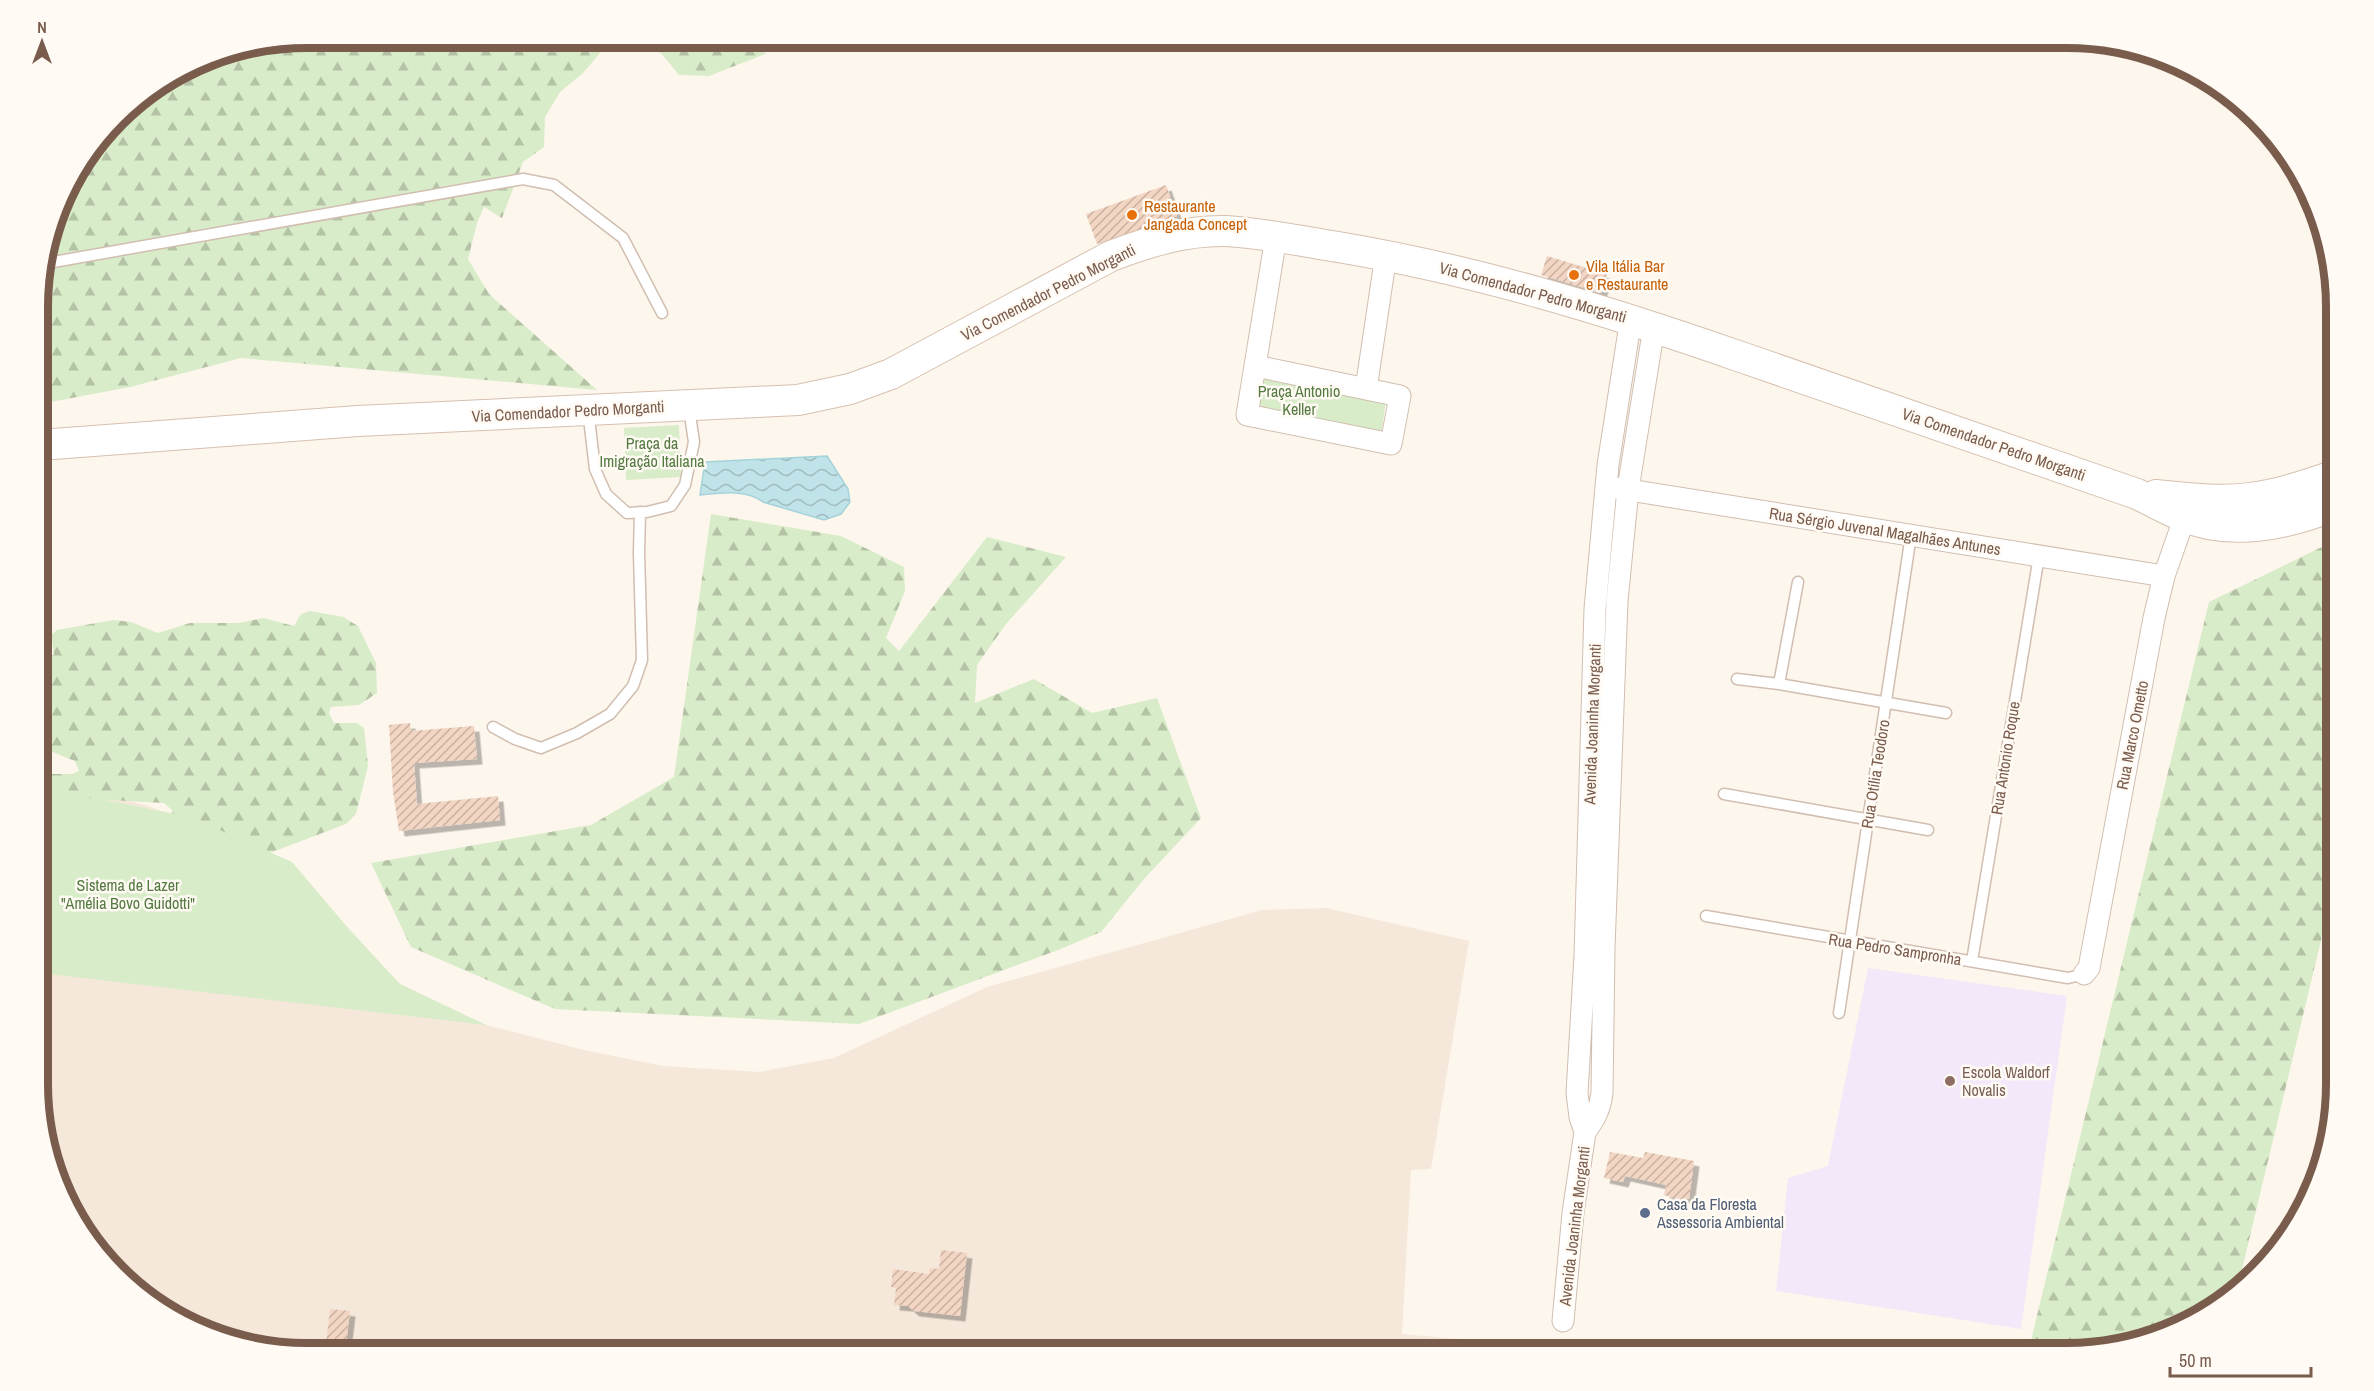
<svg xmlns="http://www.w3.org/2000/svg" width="2374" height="1391" font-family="'Archivo Narrow',sans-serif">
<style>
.residential{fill:#f5e8da}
.education{fill:#f3e8fa}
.forest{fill:url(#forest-firs)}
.green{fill:#d8ecc9}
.water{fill:url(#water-waves);stroke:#a5d3da;stroke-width:1.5}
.building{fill:url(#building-hatch);filter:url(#shadow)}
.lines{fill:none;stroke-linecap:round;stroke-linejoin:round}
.lane-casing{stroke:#d1beb0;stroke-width:13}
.street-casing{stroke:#d1beb0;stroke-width:23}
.secondary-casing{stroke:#d6c0b0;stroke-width:32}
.lane{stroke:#fff;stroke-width:10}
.street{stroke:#fff;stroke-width:21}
.secondary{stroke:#fff;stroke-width:30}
.food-dot{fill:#e8710a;stroke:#fffaf3;stroke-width:2}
.education-dot{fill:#8d6e63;stroke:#fffaf3;stroke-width:2}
.service-dot{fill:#5c6f8a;stroke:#fffaf3;stroke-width:2}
.labels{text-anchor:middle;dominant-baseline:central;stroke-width:5;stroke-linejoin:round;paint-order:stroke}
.food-label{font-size:16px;fill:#c56008;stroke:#fffaf3;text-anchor:start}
.street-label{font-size:16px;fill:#7a5c4d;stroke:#fffaf3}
.park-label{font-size:16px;fill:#537a41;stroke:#fffaf3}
.education-label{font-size:16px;fill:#785e54;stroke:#fffaf3;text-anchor:start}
.service-label{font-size:16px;fill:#4e5e75;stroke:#fffaf3;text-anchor:start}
.rim{fill:none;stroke:#7a5c4d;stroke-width:8}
</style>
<defs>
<pattern id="forest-firs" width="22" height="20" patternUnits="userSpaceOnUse" patternTransform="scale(1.5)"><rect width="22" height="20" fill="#d8ecc9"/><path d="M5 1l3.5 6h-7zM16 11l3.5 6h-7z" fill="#b4c2a5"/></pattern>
<pattern id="water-waves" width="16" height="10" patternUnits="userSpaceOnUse" patternTransform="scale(1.5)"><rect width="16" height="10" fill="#bfe3e8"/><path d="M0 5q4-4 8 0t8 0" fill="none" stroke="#a0bbbe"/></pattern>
<pattern id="building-hatch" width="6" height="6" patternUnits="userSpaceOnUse" patternTransform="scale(1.5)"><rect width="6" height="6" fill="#f3d5c3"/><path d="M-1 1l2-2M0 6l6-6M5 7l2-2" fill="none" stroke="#cab0a1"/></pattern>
<filter id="shadow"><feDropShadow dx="5.5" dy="5.5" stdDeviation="0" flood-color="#0004"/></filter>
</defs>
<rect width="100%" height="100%" fill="#fdf6ec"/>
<path class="residential" d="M40,789L102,794L145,805L217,832L317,905L400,984L486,1025L584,1050L663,1066L760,1072L834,1058L987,987L1262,910L1326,908L1469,941L1431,1169L1411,1170L1402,1334L1525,1345L1524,1353H307L237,1344L172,1317L83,1233L40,1119Z"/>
<path class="education" d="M1868,968L2067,996L2021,1329L1776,1291L1788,1178L1828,1166Z"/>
<path class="forest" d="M307,38H765V54L709,76L679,75L661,53L632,44L601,52L583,73L560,92L545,117L544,147L523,162L502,218L484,207L477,223L468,259L489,294L597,390L241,358L130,387L40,404V272L65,187L129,105L204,58Z
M711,514L841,536L904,567L905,591L886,638L899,651L987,537L1066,557L1006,624L977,665L975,703L1034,679L1092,713L1157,698L1201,818L1144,879L1101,932L1058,950L859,1024L555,1009L411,947L371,863L591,825L674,777Z
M2336,540V878L2237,1290L2202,1317L2084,1353H2028L2209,602Z
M310,611L343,617L358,626L376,663L377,693L359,705L331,707L329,713L334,723H357L364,728L368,766L356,814L346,824L228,869L174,833L172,810L164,803L91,799L40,806V774H72L79,771L75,761L40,747V655H54L51,635L57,630L113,620L131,622L158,633L190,623H239L263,618L294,626L301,614Z"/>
<path class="green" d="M1261,372L1386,399L1381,436L1254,410Z
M679,425L681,477L626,480L624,428Z
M40,792L106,800L190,817L292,862L349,929L400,984L486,1025L40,973Z"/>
<path class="water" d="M233,52L157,88L204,58Z
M827,456L848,489L850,502L841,514L824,520L763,502C747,489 720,493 700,495L705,462Z"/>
<path class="building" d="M1166,185L1177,216L1097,244L1086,214Z
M1547,256L1607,274L1601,293L1541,275Z
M410,723L411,731L474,726L477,759L414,763L417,804L498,796L500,820L399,831L393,792L389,725Z
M1610,1152L1643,1158L1645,1152L1694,1161L1689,1199L1682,1198L1681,1200L1664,1195L1666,1185L1625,1176L1623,1182L1604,1178Z
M941,1250L967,1253L960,1316L914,1311L908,1306L894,1305L896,1288L891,1287L893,1269L929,1274L930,1268L939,1269Z
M330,1309L350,1311L345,1353H325Z"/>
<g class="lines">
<defs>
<path id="lane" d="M42,264L523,179L554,185L623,238L662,313
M588,410L595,469L606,494L627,513L647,512L671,506L685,485L694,442L689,408
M1737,679L1779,684L1946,713
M1779,684L1798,582
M493,727L515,739L541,748L577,733L610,714L633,686L642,660L639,553L640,512
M1724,794L1928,830
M1706,916L2068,978L2084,974
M1972,961L2039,556
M1839,1013L1911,535"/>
<path id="street" d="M1256,366L1400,396L1391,444L1247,415L1276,237
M1366,389L1386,255
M1617,488L2164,576
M2084,974L2089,968L2154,618L2164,576L2189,505
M1585,1132C1595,1119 1600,1109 1602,1093L1604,948L1617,601L1628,489L1654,327
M1563,1321L1573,1213L1585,1132L1580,1117L1577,1093L1585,956L1595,609L1608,465L1631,318"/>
<path id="secondary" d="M40,445L358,421L798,400L850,389L891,374L1111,256C1148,242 1186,230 1226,231C1263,233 1301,241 1338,247C1476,270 1609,311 1741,357C1873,402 2005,448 2137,494C2152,501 2167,510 2183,516C2231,537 2290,524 2336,505
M2156,495C2187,498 2219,502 2250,498C2280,494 2307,485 2336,475"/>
</defs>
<use href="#lane" class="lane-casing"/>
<use href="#street" class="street-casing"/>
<use href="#secondary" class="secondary-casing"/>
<use href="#lane" class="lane"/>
<use href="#street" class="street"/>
<use href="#secondary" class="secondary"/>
</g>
<g class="food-dot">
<circle cx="1132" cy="215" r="6"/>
<circle cx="1574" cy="275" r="6"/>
</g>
<circle class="education-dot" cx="1950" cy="1081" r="6"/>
<circle class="service-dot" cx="1645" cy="1213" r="6"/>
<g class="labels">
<g class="food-label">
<text x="1144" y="206">Restaurante<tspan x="1144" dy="18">Jangada Concept</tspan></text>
<text x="1586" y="266">Vila Itália Bar<tspan x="1586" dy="18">e Restaurante</tspan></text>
</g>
<g class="street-label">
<text transform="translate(1048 292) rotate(-27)">Via Comendador Pedro Morganti</text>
<text transform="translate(1533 292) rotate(15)">Via Comendador Pedro Morganti</text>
<text transform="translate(568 411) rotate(-3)">Via Comendador Pedro Morganti</text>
<text transform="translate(1994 444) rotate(19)">Via Comendador Pedro Morganti</text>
<text transform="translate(1885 531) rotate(9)">Rua Sérgio Juvenal Magalhães Antunes</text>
<text transform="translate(1592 724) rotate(-88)">Avenida Joaninha Morganti</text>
<text transform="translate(2132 735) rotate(-79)">Rua Marco Ometto</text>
<text transform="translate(2005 758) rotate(-81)">Rua Antonio Roque</text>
<text transform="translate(1875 774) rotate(-81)">Rua Otília Teodoro</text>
<text transform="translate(1895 949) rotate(9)">Rua Pedro Sampronha</text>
<text transform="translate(1574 1226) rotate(-83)">Avenida Joaninha Morganti</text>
</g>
<g class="park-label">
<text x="1299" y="391">Praça Antonio<tspan x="1299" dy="18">Keller</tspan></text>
<text x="652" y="443">Praça da<tspan x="652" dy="18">Imigração Italiana</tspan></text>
<text x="128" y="885">Sistema de Lazer<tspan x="128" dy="18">"Amélia Bovo Guidotti"</tspan></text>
</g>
<g class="education-label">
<text x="1962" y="1072">Escola Waldorf<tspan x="1962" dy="18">Novalis</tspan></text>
</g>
<g class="service-label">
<text x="1657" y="1204">Casa da Floresta<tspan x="1657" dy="18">Assessoria Ambiental</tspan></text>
</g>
</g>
<path d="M0 0H2374V1391H0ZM307 48H2067A259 259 0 0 1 2326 307V1084A259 259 0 0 1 2067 1343H307A259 259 0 0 1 48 1084V307A259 259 0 0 1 307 48Z" fill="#fffaf3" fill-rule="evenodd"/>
<path class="rim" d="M307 48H2067A259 259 0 0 1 2326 307V1084A259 259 0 0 1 2067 1343H307A259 259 0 0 1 48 1084V307A259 259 0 0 1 307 48Z"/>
<g transform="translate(42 42)" stroke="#fffaf3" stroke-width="4.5" paint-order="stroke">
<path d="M0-4.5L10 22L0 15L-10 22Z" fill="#7a5c4d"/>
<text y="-9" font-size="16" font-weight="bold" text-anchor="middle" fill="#7a5c4d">N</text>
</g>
<path d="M2170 1367v9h141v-9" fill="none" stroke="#7a5c4d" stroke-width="3"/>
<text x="2179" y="1367" font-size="18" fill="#7a5c4d" stroke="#fffaf3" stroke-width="4.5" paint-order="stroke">50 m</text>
</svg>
